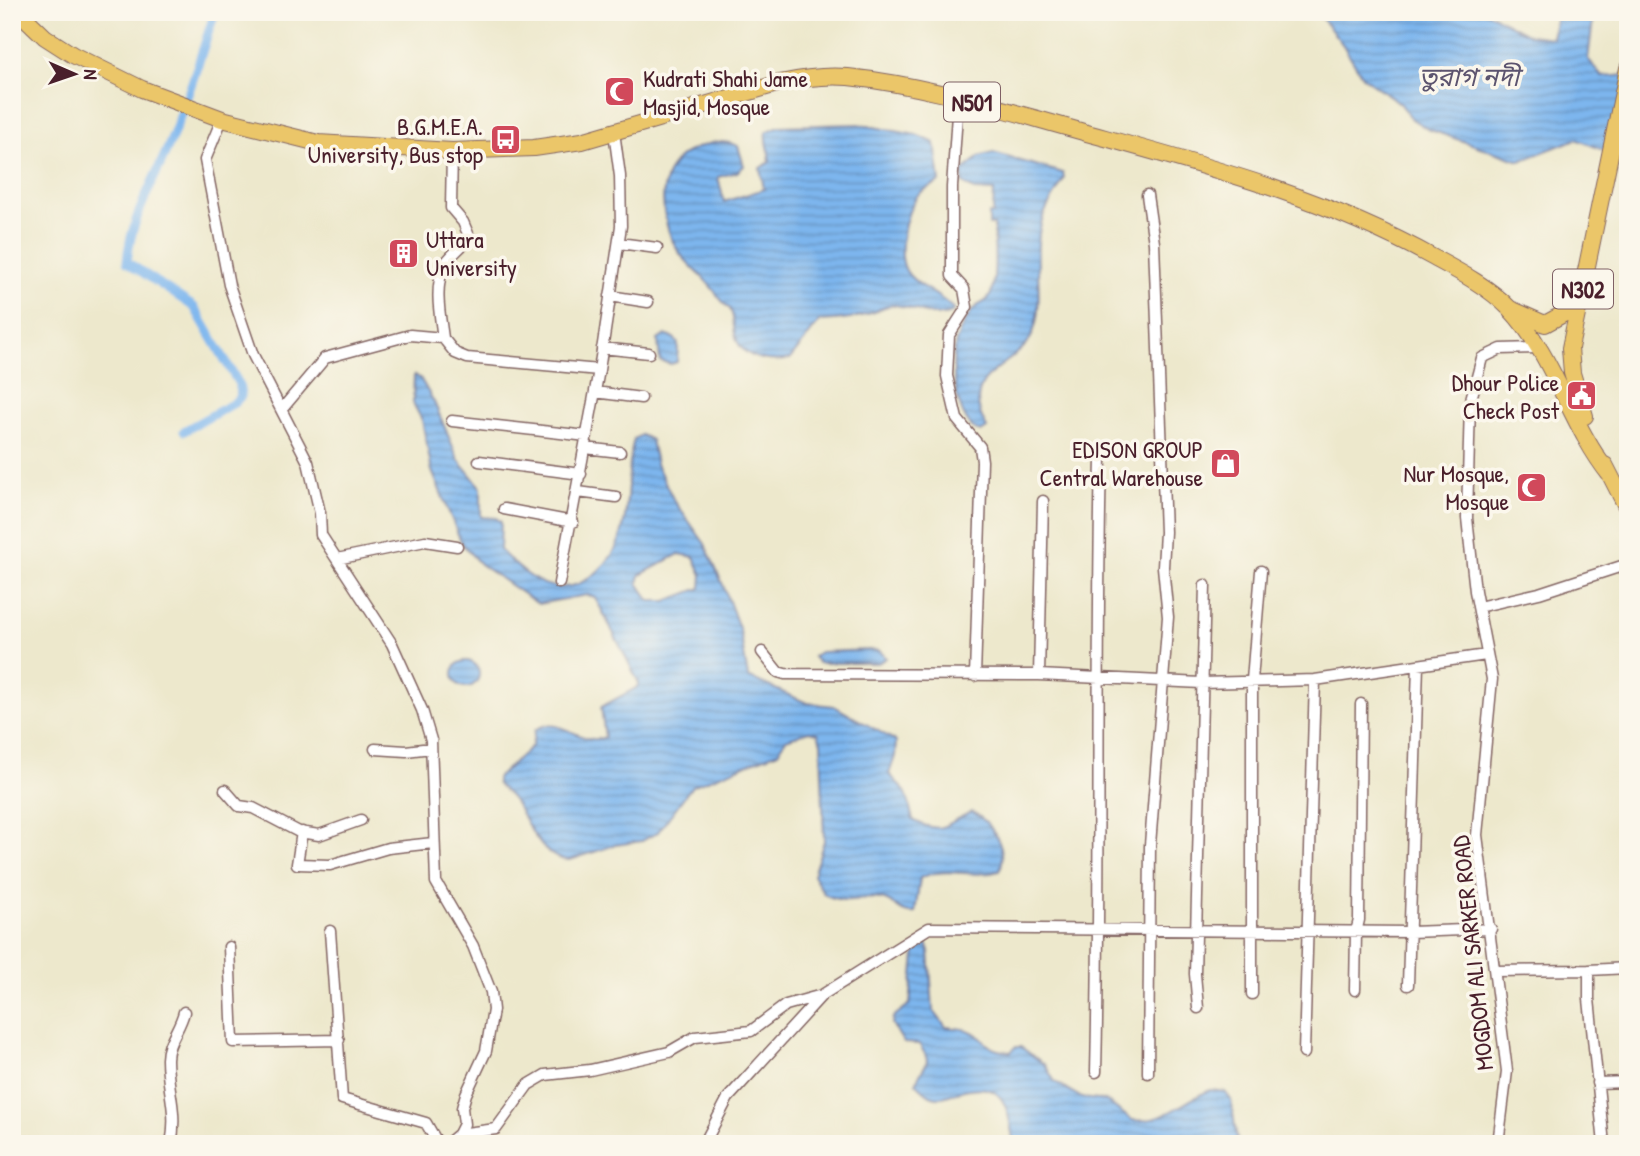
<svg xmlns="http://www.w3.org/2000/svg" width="1640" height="1156" font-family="'Patrick Hand','Noto Sans Bengali',sans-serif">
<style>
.water{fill:url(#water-rules);stroke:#646a8c;stroke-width:2;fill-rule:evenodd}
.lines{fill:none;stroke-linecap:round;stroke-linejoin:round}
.canal{stroke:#7db6ee;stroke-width:9}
.minor-casing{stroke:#836563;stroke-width:13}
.highway-casing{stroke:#836563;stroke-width:18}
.minor{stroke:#fff;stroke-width:10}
.highway{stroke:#ebc669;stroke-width:16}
.labels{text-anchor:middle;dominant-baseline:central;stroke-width:7;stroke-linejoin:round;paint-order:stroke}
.shield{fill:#fbf7ec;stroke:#7f6065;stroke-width:2}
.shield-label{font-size:23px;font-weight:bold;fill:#4a1f2b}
.poi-label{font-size:24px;fill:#4a1f2b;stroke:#fbf7ec;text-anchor:end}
.street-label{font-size:24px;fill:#4a1f2b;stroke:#fbf7ec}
.water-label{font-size:26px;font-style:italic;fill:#5c546f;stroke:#fbf7ec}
</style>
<defs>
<pattern id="water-rules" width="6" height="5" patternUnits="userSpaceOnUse" patternTransform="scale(1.75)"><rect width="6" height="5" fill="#7db6ee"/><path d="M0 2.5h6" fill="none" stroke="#6893c1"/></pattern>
</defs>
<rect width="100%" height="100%" fill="#fbf7ec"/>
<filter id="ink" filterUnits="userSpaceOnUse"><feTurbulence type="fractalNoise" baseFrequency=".0143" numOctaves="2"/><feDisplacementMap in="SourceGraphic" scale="14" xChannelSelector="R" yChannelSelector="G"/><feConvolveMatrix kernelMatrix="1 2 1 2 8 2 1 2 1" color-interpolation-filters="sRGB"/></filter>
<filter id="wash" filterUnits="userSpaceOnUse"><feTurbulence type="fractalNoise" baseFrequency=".00686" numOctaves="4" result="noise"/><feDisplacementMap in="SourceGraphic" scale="28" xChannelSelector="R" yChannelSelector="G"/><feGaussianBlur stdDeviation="1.57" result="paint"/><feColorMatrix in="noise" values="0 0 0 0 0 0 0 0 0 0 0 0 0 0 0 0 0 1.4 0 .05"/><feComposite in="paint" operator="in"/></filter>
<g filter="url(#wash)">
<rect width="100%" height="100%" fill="#ede8cc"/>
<path class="water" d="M1317,12H1487L1529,35L1552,38L1557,12H1594L1588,59L1602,77L1628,75V160L1576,139L1520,161L1428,129L1412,119L1400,103L1363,77L1343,45Z
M858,124L916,135L935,143L940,181C933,187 922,189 917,196C905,213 894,258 909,275C921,289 940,294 953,309L952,313C931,320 914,306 894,305C884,305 878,311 868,314C852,319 837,320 820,321L790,359C772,363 742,360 736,337C732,327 736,320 730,309C720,301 715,290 706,281C696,270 684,261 677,249C658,217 655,166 692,150C709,143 721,138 738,146L744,166L737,172L718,177L724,202L764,189L760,168L770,162L766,132L779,126Z
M993,153L1063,173L1064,178C1058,192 1046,205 1042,220C1031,256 1046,297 1033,333C1021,367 954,371 987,428L981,432C956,426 948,360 957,339C960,330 969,312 977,306C981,303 987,302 990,296C997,281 994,243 994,225H989V214H993L994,191L974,190L963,183L962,172L979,157Z
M665,335L674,338L678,344L677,362L671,364L660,361L658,340Z
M414,375L420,378L434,402L458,459L481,488V517L496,518L501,522L500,550C530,581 560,604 597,572C607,563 615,553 619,541C631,509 625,472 634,439L641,435L651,440L656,464L673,499L705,544L723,585L740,631L748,677L807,703L834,706L896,741L895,756L889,774C911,797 905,788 913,820C944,837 946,822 972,812C991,821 1010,851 999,871C972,879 946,865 920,878L915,913C901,915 896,904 885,900C865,893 851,908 824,894L813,875L824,841L821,743L818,733L809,731L786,739L778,752L692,786L658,832L642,841L615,845L570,860C540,861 528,820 513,800C509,794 502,789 497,784V778L532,746L535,730C560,713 582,748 605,737L601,707L636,688L639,683L595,597L587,595L538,604L480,564L462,544L432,471L422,420L413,403ZM679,554L694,557L702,575L701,588L666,601H650L638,583L640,575Z
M870,650L880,651L886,658L878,663H818L813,657L820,652Z
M453 674a13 13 0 1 1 26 0a13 13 0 1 1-26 0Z
M920,942L927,943L929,950L933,1010L946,1027C954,1028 964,1028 970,1031C989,1039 983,1051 1011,1052L1015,1047H1021L1045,1065L1055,1082L1082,1098L1106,1101L1132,1120C1162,1125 1185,1099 1211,1090L1225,1092L1231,1100L1237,1140L1243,1144H1014C1007,1107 1006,1079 960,1091C951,1094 942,1099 933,1096C926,1094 921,1087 916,1083C923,1061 935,1068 919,1044L904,1043L892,1024L893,1017L910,1004L916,946Z"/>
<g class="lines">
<path class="canal" d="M184,431L234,403L241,396L239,384L194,307L127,262C130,220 153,183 169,145C187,102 200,57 215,12"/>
</g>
</g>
<g filter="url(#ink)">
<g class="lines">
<defs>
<path id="minor" d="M958,100L952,187V276L964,289L967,307L949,335L947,376L957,419L980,447L982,461L975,676
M222,119L205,160L229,285L253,355L308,462L320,513L321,535L392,644L422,710L431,740L436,882L473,946L491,992L493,1010L486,1051L466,1094L462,1108L464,1124L459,1134L447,1144
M1147,195L1154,243L1165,532L1163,567L1168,617L1150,845L1148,1073
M619,243L657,248
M610,296L648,302
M443,338L455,353L467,358L599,370
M602,348L649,353
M595,392L641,398
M282,409L325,358L410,335L443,338C440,315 434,288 444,266C449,255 463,248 469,236L463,222L451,208L452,151
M452,421L587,436
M585,448L620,452
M479,461L581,474
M578,492L616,497
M504,509L573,522
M337,559L425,541L457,546
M559,583L599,370L621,226L620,176L614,132
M1478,607L1539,593L1628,564
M762,652L778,672L785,674L1039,675L1201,683L1315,680L1486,655
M1039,675L1043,501
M375,749L406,751L431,748
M225,790L239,806L253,808L299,832L319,835L361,820
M302,832L297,864L330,865L388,848L433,843
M330,931L342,1099L426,1123L438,1144
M229,947L233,1042L339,1040
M1495,971L1589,970
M1408,985L1418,665
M1355,990L1356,932L1359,920L1361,704
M1252,994V680L1261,571
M1198,1008L1195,974L1205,585
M1304,1053L1315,680
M1096,1072C1101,867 1096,663 1101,459
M1597,1083L1628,1082
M459,1134L496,1129L528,1085L545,1075L590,1070L669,1052L695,1037L751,1031L786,1005L822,995
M171,1144C178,1111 167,1089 167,1059C167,1042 180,1029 184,1012
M704,1144L728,1098L822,995L929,928L1410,932L1491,929
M1498,1144L1507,1071L1477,835L1492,679L1475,591L1467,518L1470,403L1482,358L1501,349L1538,348
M1604,1144L1589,999V970L1628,968"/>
<path id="highway" d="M19,12L45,37L73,55L142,89L222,119L318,143L452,151L534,148L582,141L780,83C803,78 825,75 848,77C927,85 1004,110 1080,131C1202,165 1323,196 1434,258C1458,271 1489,287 1509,308C1555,356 1569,424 1610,475
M1513,310L1545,324L1567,312L1578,297
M1585,416L1572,373L1570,348L1628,68
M1605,465L1628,510"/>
</defs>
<use href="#minor" class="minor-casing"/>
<use href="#highway" class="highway-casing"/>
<use href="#minor" class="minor"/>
<use href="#highway" class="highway"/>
</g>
</g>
<defs>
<symbol id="mosque-square" viewBox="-11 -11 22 22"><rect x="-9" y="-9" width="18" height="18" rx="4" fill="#d1495b" stroke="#fbf7ec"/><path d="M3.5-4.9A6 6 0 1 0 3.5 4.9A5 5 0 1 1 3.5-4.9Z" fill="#fff"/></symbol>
<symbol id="bus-square" viewBox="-11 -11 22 22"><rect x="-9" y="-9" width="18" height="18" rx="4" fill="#d1495b" stroke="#fbf7ec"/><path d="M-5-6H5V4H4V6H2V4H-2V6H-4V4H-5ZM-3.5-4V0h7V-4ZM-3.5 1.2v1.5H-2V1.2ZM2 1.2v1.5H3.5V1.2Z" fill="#fff"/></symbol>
<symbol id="building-square" viewBox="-11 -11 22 22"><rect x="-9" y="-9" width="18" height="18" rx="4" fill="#d1495b" stroke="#fbf7ec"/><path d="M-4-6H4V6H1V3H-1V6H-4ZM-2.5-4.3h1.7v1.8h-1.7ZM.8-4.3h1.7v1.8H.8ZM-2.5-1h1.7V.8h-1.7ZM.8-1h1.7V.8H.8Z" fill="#fff"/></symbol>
<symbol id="civic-square" viewBox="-11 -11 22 22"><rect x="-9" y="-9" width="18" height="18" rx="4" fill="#d1495b" stroke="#fbf7ec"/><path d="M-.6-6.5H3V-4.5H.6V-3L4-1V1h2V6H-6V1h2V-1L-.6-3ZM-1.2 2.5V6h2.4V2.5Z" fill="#fff"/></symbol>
<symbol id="shop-square" viewBox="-11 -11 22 22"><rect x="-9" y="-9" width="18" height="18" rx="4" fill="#d1495b" stroke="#fbf7ec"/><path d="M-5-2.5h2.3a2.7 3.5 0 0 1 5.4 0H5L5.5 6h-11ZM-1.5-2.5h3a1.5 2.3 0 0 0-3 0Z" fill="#fff"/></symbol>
</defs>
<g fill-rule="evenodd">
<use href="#mosque-square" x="602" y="74" width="35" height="35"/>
<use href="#bus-square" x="488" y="122" width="35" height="35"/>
<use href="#building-square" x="386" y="236" width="35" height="35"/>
<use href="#civic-square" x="1564" y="378" width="35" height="35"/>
<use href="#shop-square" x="1208" y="446" width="35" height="35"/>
<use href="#mosque-square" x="1514" y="470" width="35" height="35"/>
</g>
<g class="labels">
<g class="shield">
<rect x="944" y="82.5" width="56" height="39" rx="5"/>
<rect x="1553" y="269.5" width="60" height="39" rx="5"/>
</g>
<g class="shield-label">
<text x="972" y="102">N501</text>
<text x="1583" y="289">N302</text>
</g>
<g class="poi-label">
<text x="643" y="78" text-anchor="start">Kudrati Shahi Jame<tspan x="643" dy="28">Masjid, Mosque</tspan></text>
<text x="483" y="126">B.G.M.E.A.<tspan x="483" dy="28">University, Bus stop</tspan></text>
<text x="426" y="239" text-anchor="start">Uttara<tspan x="426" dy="28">University</tspan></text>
<text x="1559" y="382">Dhour Police<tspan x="1559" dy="28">Check Post</tspan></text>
<text x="1203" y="449">EDISON GROUP<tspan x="1203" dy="28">Central Warehouse</tspan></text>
<text x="1509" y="473">Nur Mosque,<tspan x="1509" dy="28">Mosque</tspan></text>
</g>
<g class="street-label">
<text transform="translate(1472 953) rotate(-96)">MOGDOM ALI SARKER ROAD</text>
</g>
<g class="water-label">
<text x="1469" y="76">তুরাগ নদী</text>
</g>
</g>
<rect width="1640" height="1156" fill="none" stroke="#fbf7ec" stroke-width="42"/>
<g transform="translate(74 74) rotate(92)" stroke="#fbf7ec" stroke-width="5" paint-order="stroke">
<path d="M0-5L12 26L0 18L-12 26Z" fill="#4a1f2b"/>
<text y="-10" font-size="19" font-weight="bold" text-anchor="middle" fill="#4a1f2b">N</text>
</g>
</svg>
